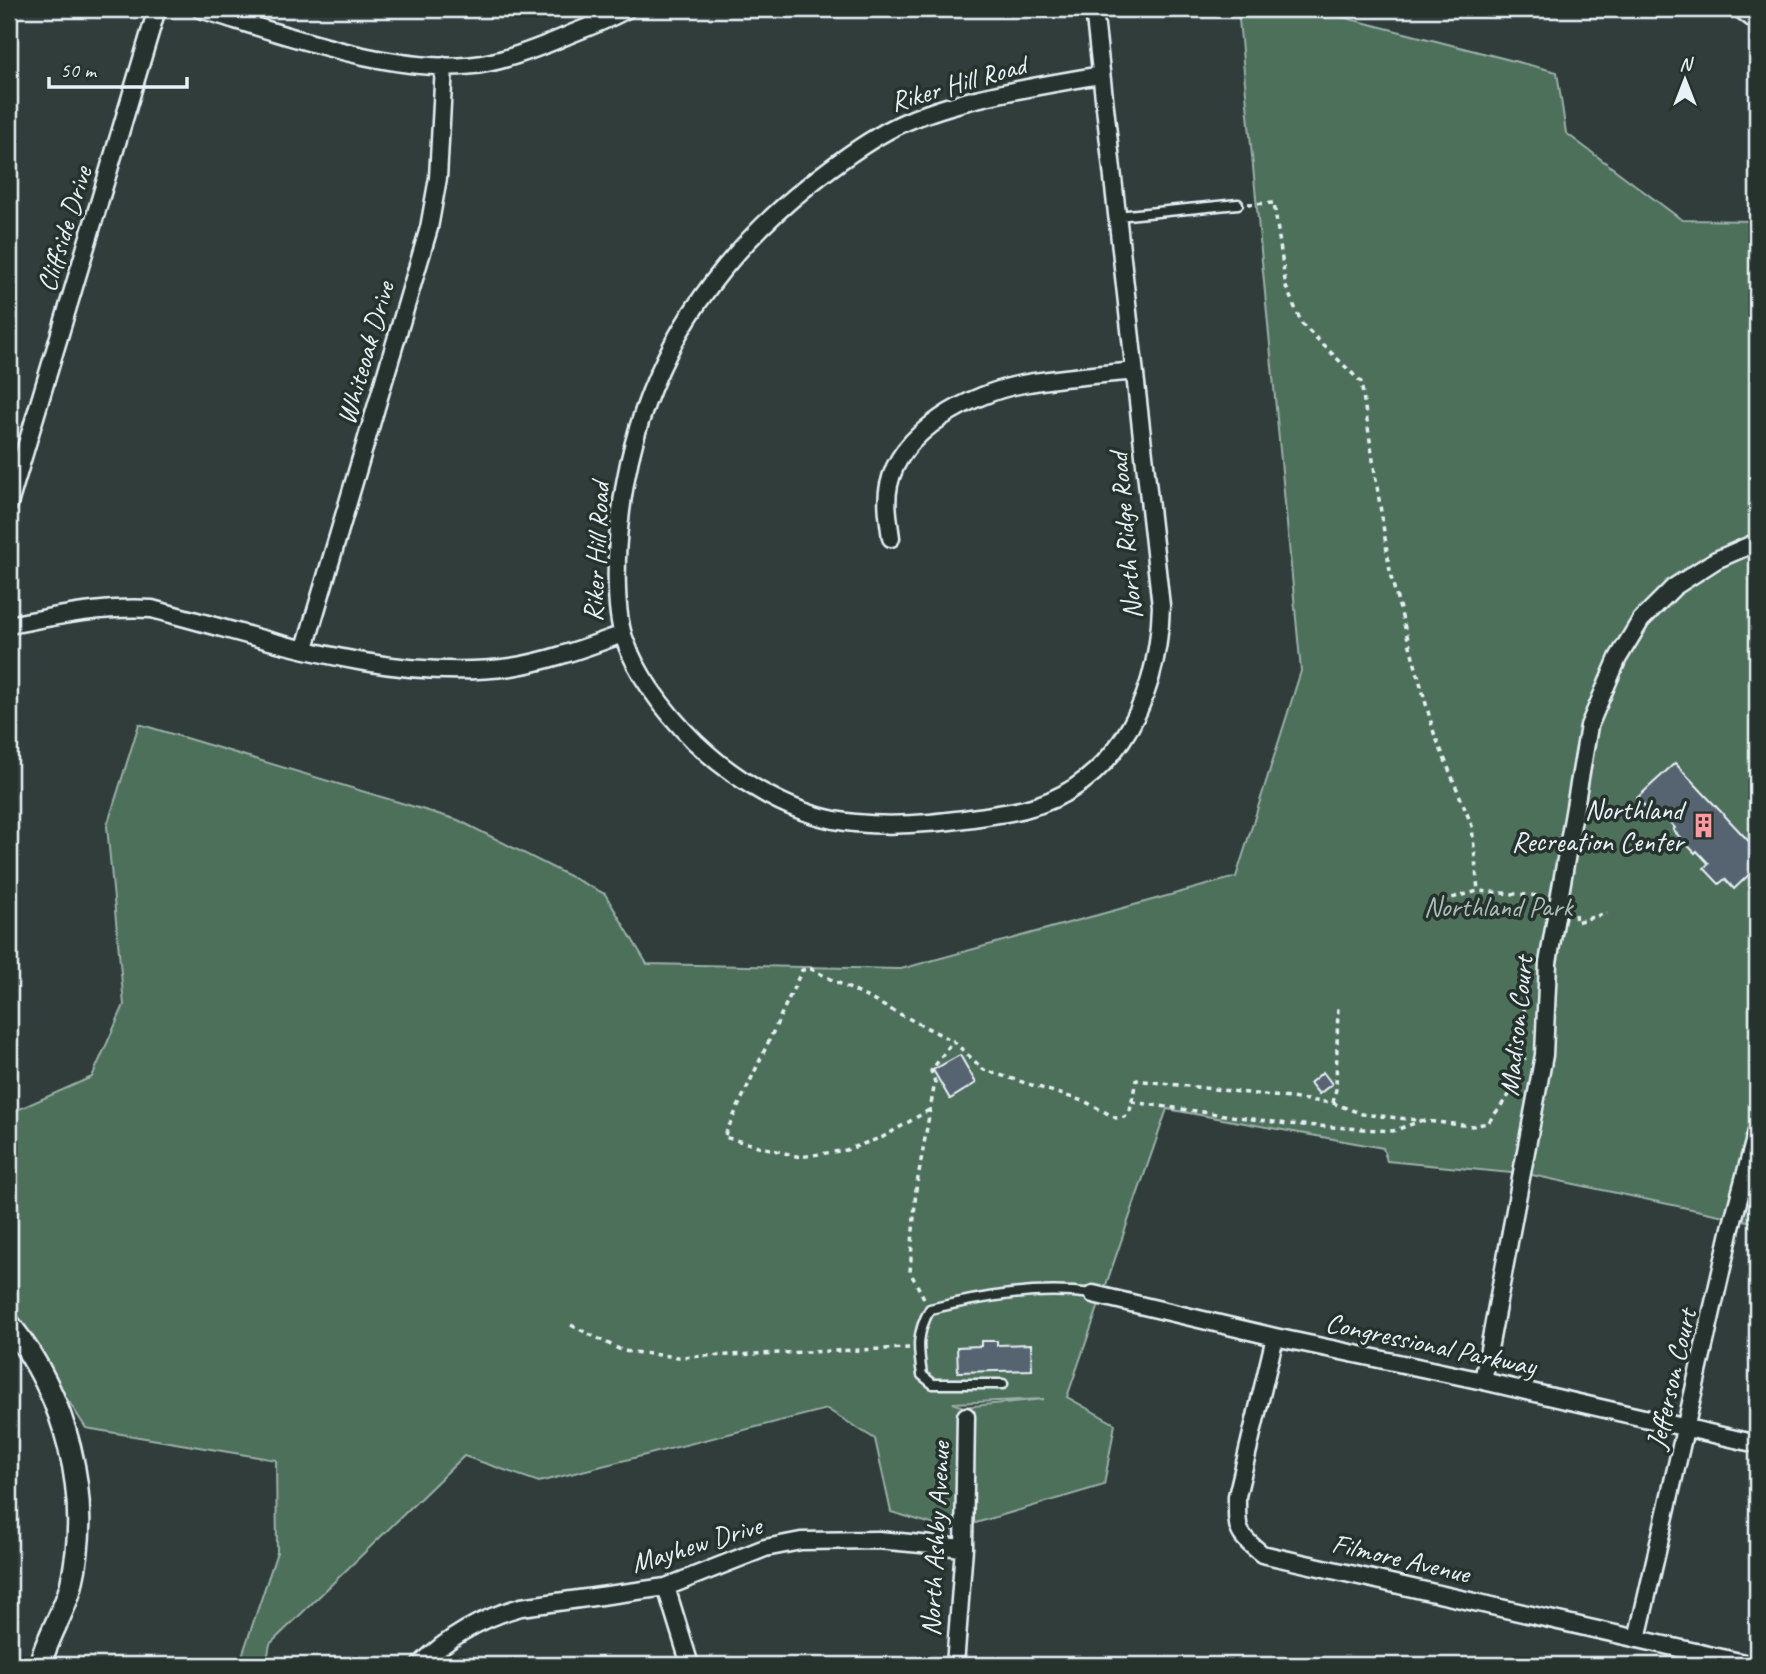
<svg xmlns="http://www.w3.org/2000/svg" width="1766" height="1674" font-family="Caveat,sans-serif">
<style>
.green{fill:#4d6f5a;stroke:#9ab0a9;stroke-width:2;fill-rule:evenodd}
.building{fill:#566471;stroke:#e8f1f8;stroke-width:2}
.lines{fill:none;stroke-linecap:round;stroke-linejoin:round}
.service-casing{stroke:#e8f1f8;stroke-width:13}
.minor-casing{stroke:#e8f1f8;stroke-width:21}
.tertiary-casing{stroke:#e8f1f8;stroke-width:26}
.path{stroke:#e8f1f8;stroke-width:3.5;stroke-dasharray:5 5;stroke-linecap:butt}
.service{stroke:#26332d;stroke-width:8}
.minor{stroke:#26332d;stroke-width:16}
.tertiary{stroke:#26332d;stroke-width:21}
.labels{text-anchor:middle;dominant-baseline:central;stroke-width:7;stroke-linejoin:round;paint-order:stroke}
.street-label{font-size:28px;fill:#e8f1f8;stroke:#26332d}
.poi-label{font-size:28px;fill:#e8f1f8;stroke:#26332d;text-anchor:end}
.park-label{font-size:28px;fill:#aabdb9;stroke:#26332d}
</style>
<rect width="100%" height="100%" fill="#303d3b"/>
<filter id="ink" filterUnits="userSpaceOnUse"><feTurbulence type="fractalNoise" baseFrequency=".0143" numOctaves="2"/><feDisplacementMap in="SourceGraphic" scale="14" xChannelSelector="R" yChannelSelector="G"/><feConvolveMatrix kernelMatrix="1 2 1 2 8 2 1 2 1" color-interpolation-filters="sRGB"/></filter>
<g filter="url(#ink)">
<path class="green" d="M1238,9H1311L1557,72L1566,133L1682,220L1757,221V1223L1532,1175L1387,1161L1383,1148L1167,1109L1067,1397L1115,1424L1104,1485L952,1530L891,1512L875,1439L827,1409L539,1482L464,1456L270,1644L266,1665H239L277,1552L276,1460L86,1428L9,1310V1110L15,1111L92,1077L124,1005L107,826L139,724L458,820L605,894L647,964L901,969L1236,877L1301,671ZM1044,1399L963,1407L953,1403Z"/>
<path class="building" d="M1675,763L1757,850V867L1734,889L1725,879L1719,884L1704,868L1709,864L1697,851L1695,853L1673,830L1675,828L1665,817L1659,822L1637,798Z
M960,1055L976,1083L950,1099L933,1070Z
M1323,1072L1332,1084L1319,1094L1310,1083Z
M981,1341H997V1345L1031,1344L1032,1370L958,1372L957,1347L981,1346Z"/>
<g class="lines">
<defs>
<path id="service" d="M1117,216L1238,204
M1003,1384H933L922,1375C918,1348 916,1334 930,1309C984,1296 1038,1287 1093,1294"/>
<path id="minor" d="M200,9C280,33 406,80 487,63C517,57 546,45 573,33C591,26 610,19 627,9
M1094,9L1161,606C1158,705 1111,797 1005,813C955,821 905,828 855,823C796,818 737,782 695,742C666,713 638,677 624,638C614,608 616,551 620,520C634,381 700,272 809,185C834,165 858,147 887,131C946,99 1034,87 1100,75
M1740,9L1757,22
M9,504L157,9
M891,538C889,522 885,502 889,485C900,431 972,393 1023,384C1059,377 1098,375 1134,371
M9,625C56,616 103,606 152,609C268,639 389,683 511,667C550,661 586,647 623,634
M305,648L429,228L438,178L444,66
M1093,1294L1275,1337L1483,1381L1757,1444
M1275,1337L1237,1496C1237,1529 1235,1533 1262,1554L1753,1665
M1483,1381L1544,1055L1548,963L1589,726L1618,658L1641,620L1674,587L1716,560L1757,542
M666,1587L690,1665
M1637,1639L1731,1228L1757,1131
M420,1665C449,1636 481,1618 521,1607L666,1587L765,1548L801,1541L878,1540L964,1548
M955,1665L964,1548L966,1416"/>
<path id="tertiary" d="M9,1324C66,1396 93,1495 71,1586C64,1613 47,1637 40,1665"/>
</defs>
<use href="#service" class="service-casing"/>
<use href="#minor" class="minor-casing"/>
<use href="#tertiary" class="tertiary-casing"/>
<path class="path" d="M1248,204L1274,203L1286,287L1302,324L1361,382L1391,577L1434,733L1472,826L1478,891
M1433,903L1478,891L1540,896
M1575,914L1576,922L1607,913
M1525,1060L1518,1040L1528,989
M1132,1102L1288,1124L1393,1131L1420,1121
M1333,1103L1336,1089L1338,1004
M929,1110L883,1137L846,1150L800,1157L724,1137L802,970L811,969L953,1041
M924,1298L910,1272L916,1189L935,1082L931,1071L953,1041L984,1070L1086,1102L1116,1118L1125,1117L1130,1111L1136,1080L1333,1103L1362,1114L1472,1126L1488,1123L1521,1079
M571,1325L623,1351L678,1357L909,1348"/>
<use href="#service" class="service"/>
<use href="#minor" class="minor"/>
<use href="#tertiary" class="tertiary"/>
</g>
</g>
<defs>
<symbol id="building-bare" viewBox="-9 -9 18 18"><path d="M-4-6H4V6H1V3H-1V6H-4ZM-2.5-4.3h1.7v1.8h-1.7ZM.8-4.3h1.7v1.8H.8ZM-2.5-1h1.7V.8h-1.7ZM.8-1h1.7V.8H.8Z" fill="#ff9aa2" stroke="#26332d" stroke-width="2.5" paint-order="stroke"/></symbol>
</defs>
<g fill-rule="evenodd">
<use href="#building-bare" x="1686" y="808" width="35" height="35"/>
</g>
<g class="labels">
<g class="street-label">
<text transform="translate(958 83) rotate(-16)">Riker Hill Road</text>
<text transform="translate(64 229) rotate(-73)">Cliffside Drive</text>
<text transform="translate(365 353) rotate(-74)">Whiteoak Drive</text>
<text transform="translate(1125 536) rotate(-95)">North Ridge Road</text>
<text transform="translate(596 552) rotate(-87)">Riker Hill Road</text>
<text transform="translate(1516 1026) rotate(-84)">Madison Court</text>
<text transform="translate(1431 1344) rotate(12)">Congressional Parkway</text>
<text transform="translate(1671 1379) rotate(-77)">Jefferson Court</text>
<text transform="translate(935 1539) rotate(-87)">North Ashby Avenue</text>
<text transform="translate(696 1544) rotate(-17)">Mayhew Drive</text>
<text transform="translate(1401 1558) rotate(13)">Filmore Avenue</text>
</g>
<g class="poi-label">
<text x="1683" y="809">Northland<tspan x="1683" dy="32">Recreation Center</tspan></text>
</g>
<g class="park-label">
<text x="1498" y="906">Northland Park</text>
</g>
</g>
<rect width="1766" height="1674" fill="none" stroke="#26332d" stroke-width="35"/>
<rect x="18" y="18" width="1731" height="1639" fill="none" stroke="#e8f1f8" stroke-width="2.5" filter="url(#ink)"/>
<g transform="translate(1685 80)" stroke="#26332d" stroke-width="5" paint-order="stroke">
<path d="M0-5L12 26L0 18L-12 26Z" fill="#e8f1f8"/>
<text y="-10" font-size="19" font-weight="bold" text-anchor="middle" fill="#e8f1f8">N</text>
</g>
<path d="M49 77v10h138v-10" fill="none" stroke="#e8f1f8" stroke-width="3.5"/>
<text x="60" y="77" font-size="21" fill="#e8f1f8" stroke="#26332d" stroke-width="5" paint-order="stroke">50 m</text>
</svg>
